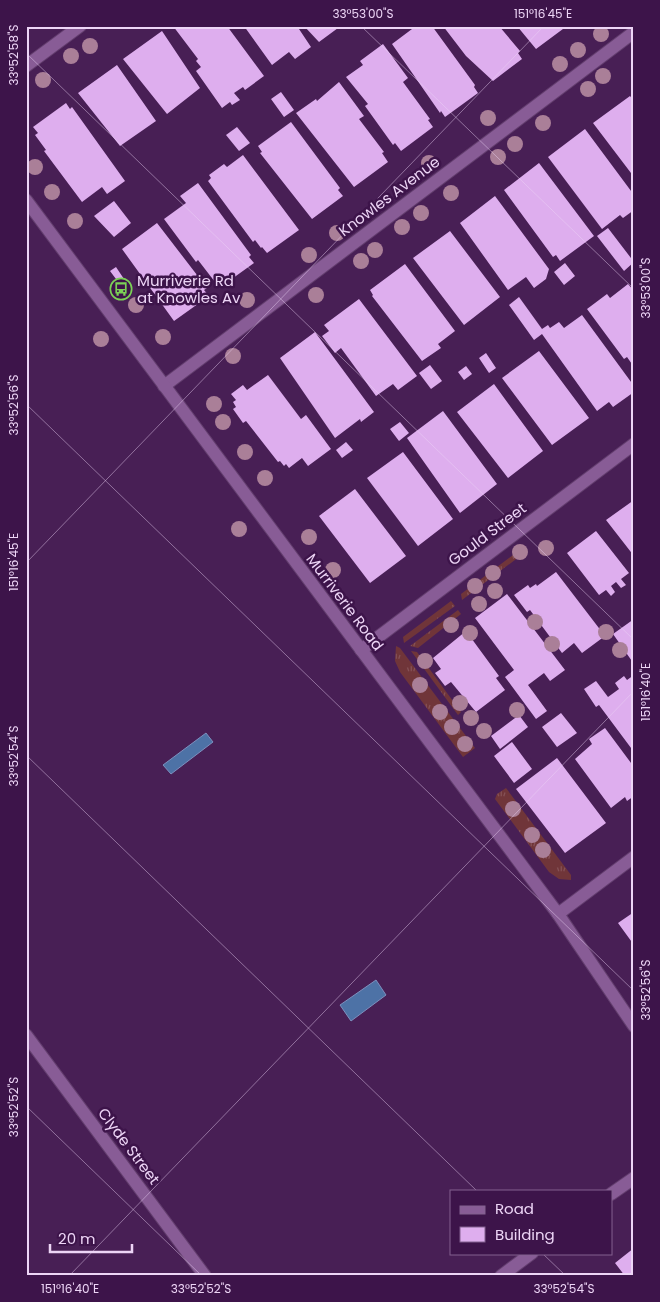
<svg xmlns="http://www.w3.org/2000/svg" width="660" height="1302" font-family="Poppins,sans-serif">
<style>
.grass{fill:url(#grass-tufts)}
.water{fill:#4d72a6;stroke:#7d90be}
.building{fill:#deaeee}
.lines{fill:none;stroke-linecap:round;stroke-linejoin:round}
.minor-casing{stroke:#633e6e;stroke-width:14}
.tertiary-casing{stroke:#633e6e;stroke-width:14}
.minor{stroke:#885c96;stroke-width:12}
.tertiary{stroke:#885c96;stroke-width:12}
.tree{fill:#aa7f98}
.ticks{fill:none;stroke:#edd5f6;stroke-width:1;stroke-opacity:0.45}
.labels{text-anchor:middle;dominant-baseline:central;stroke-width:5;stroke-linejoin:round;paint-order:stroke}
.street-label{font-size:15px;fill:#edd5f6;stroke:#3d144a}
.poi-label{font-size:15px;fill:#edd5f6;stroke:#3d144a;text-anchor:start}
.neatline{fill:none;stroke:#edd5f6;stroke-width:2}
.ticks-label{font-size:12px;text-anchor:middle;fill:#edd5f6}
</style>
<defs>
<pattern id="grass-tufts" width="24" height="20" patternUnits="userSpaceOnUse" patternTransform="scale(1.25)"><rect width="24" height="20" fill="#703539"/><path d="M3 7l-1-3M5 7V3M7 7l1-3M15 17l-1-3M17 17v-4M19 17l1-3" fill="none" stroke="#855156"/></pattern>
</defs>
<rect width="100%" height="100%" fill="#481f55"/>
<!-- grass -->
<path class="grass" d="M521 549 524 553 462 600 461 594Z
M451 601 455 606 404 643 403 637Z
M458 610 461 614 418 648 410 646Z
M396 646 400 648 475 748 463 757 400 672 395 661Z
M411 651 417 652 461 712 458 715Z
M506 788 571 875V880L559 879 549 872 495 799 497 794Z"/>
<!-- water -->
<path class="water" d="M206 733 213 742 171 774 163 765Z
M376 980 386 995 351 1021 340 1005Z"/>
<!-- building -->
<path class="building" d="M173 26H227L264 76 245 90 243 87 234 93 240 100 232 105 230 102 222 108 196 71 201 67 196 61 198 59Z
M244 26H297L311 47 295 59 289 52 272 65Z
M304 26H336L338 28 319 42Z
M416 26H432L475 85 474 87 478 93 445 117 441 111 440 113 392 44Z
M443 26H499L520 51 518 53 522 59 493 81 466 56Z
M517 26H567L536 49Z
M162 31 200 88 167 114 123 59Z
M383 44 408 78 403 82 430 119 428 120 433 127 401 151 395 143 393 145 365 106 368 104 346 77 363 65 360 61Z
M117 65 156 121 120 146 78 93Z
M339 82 364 116 359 119 384 152 382 153 388 162 354 187 296 113 316 99 317 101Z
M281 92 294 110 284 117 271 99Z
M630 96 634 101V177L593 123Z
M66 103 70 109 72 107 125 181 107 194 102 187 82 202 44 151 46 150 35 135 38 133 33 127Z
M291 122 340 188 338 190 343 196 312 219 260 153 262 152 258 146Z
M237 127 250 143 239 151 226 135Z
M585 129 634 195V210L623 218 620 215 602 229 548 157Z
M243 155 299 230 267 253 262 247 261 248 255 240 253 242 208 181 211 178 209 175 224 164 227 167Z
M539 163 594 236 560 261 556 255 553 257 504 190Z
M198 183 251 255 249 257 254 263 222 286 217 281 215 282 198 260 196 262 164 219 186 203 180 196Z
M495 196 549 269 546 279 534 288 526 277 508 290 460 223Z
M114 201 131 223 114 237 94 216Z
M157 223 207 288 204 290 209 296 174 321 122 249Z
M608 228 634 262 624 271 597 236Z
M450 231 500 297 464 325 413 258Z
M565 263 575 276 564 285 554 272Z
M405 264 455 331 438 344 441 348 422 361 372 296 373 295 370 290Z
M116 267 124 279 119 283 110 271Z
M628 284 634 291V367L627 357 624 359 587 309 607 294 610 298Z
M519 297 542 329 548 325 550 328 559 322 564 328 582 315 634 386V392L613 407 609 402 597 411 542 334 534 340 509 305Z
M359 299 417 376 398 390 393 384 376 396 341 348 335 353 322 336 329 331 324 325Z
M315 332 374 412 361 422 360 419 335 438 280 358Z
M539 351 589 418 552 445 502 378Z
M486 353 496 368 489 373 479 358Z
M430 365 442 381 431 389 419 373Z
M466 366 472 374 464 380 458 372Z
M268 375 301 419 306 415 331 449 308 466 302 458 289 468 286 464 284 466 280 461 278 462 246 421 243 423 233 409 236 407 233 402 236 400 231 394 243 385 247 390Z
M494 384 543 451 508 478 457 412Z
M443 411 497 484 460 513 407 438Z
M400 422 409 433 399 441 390 429Z
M346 442 353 450 342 458 336 450Z
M403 452 453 519 418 546 367 478Z
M355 489 406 556 370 583 319 516Z
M634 500V556L606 520Z
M596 531 629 573 621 579 626 585 621 588 616 582 611 586 615 592 611 596 606 590 599 595 567 553Z
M556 572 605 636 582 653 574 643 562 653 530 610 527 612 514 595 528 585 530 588 536 584 537 586Z
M507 594 565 670 550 681 544 673 528 685 547 711 536 719 505 677 514 670 475 618Z
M634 619V664L613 634Z
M466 631 499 676 496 678 505 690 476 712 451 682 445 686 435 673 441 669 433 658Z
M634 675V752L599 705 596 707 584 689 596 681 608 697 619 689 615 683 624 676 627 680Z
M561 713 577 733 557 747 542 727Z
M519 715 528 727 500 749 491 736Z
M605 728 634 767V796L627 801 625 797 611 808 575 759 592 744 589 739Z
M512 742 532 769 514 783 494 756Z
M557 758 606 823 565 853 516 789Z
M634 912V945L618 923Z
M634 1248V1276H625L615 1263Z"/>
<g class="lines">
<!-- minor casing -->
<g class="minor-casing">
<path id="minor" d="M26 66 80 26
M164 386 634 32
M361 650 634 444
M558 914 634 857
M26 1035 205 1276"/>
</g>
<!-- tertiary casing -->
<g class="tertiary-casing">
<path id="tertiary" d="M26 200 558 914 634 1026
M611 1194 634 1178
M501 1276 532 1253"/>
</g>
<!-- minor -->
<use href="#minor" class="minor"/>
<!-- tertiary -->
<use href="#tertiary" class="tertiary"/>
</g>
<!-- trees -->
<g class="tree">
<circle cx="601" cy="34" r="8"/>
<circle cx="90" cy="46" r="8"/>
<circle cx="578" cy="50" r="8"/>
<circle cx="71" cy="56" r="8"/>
<circle cx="560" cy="64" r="8"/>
<circle cx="603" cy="76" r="8"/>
<circle cx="43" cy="80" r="8"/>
<circle cx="588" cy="89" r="8"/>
<circle cx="488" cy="118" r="8"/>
<circle cx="543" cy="123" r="8"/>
<circle cx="515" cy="144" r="8"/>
<circle cx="498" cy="157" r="8"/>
<circle cx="429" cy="163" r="8"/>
<circle cx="35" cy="167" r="8"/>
<circle cx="52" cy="192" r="8"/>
<circle cx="451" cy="193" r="8"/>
<circle cx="421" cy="213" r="8"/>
<circle cx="75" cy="221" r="8"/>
<circle cx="402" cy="227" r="8"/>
<circle cx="337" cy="233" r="8"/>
<circle cx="375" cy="250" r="8"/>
<circle cx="309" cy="255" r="8"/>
<circle cx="361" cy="261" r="8"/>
<circle cx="316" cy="295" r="8"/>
<circle cx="247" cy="300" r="8"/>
<circle cx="136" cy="305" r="8"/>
<circle cx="163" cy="337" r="8"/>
<circle cx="101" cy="339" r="8"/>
<circle cx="233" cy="356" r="8"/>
<circle cx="214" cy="404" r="8"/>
<circle cx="223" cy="422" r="8"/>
<circle cx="245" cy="452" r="8"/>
<circle cx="265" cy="478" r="8"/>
<circle cx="239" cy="529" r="8"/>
<circle cx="309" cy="537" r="8"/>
<circle cx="546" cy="548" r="8"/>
<circle cx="520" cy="552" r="8"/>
<circle cx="333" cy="570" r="8"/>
<circle cx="493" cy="573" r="8"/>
<circle cx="475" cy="586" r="8"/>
<circle cx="495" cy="591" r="8"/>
<circle cx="479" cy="604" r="8"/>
<circle cx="535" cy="622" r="8"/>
<circle cx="451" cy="625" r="8"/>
<circle cx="606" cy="632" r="8"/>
<circle cx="470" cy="633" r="8"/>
<circle cx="552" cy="644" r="8"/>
<circle cx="620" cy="650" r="8"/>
<circle cx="425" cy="661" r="8"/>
<circle cx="420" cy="685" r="8"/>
<circle cx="460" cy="703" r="8"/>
<circle cx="517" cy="710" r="8"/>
<circle cx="440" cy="712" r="8"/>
<circle cx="471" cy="718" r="8"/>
<circle cx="452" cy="727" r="8"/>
<circle cx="484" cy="731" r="8"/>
<circle cx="465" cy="744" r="8"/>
<circle cx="513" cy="809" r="8"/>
<circle cx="532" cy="835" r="8"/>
<circle cx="543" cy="850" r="8"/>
</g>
<!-- ticks -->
<path class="ticks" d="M361 26 634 289M26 53 634 640M26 404 634 991M26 563 544 26M26 755 477 1191M26 1106 202 1276M542 1253 566 1276M69 1276 634 691"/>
<!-- icons -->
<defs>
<g id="bus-ring" transform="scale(1.125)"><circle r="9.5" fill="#3d144a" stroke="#7bd156" stroke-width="1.5"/><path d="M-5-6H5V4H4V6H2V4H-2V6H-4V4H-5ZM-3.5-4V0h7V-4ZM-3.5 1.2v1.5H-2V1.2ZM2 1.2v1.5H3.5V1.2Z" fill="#7bd156"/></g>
</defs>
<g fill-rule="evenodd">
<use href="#bus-ring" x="121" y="289"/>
</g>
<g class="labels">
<!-- street labels -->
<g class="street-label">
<text transform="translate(389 196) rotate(-37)">Knowles Avenue</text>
<text transform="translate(487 534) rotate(-37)">Gould Street</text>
<text transform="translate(345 602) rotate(53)">Murriverie Road</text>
<text transform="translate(129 1146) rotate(53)">Clyde Street</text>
</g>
<!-- poi labels -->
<g class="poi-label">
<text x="137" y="280">Murriverie Rd<tspan x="137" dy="17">at Knowles Av</tspan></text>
</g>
</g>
<!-- border -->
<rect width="660" height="1302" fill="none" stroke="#3d144a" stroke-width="55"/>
<!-- legend -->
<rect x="450" y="1190" width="162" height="65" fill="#3d144a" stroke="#83618f"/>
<rect x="460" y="1206" width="25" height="8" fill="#885c96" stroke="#83618f"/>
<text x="495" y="1214" font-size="15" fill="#edd5f6">Road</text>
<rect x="460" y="1227" width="25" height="15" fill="#deaeee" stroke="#83618f"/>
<text x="495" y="1240" font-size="15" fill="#edd5f6">Building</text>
<!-- scale -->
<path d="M50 1244v8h82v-8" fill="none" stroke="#edd5f6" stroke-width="2.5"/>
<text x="58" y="1244" font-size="15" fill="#edd5f6" stroke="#3d144a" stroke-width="4" paint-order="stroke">20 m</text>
<rect x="28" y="28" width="604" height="1246" class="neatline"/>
<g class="ticks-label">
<text x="363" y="18">33°53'00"S</text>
<text x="543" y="18">151°16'45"E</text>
<text transform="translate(14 55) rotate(-90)" y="4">33°52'58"S</text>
<text transform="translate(646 288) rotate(-90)" y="4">33°53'00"S</text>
<text transform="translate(14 405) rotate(-90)" y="4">33°52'56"S</text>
<text transform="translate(14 562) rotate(-90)" y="4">151°16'45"E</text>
<text transform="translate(646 692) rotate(-90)" y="4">151°16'40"E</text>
<text transform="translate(14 756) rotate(-90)" y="4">33°52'54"S</text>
<text transform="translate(646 990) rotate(-90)" y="4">33°52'56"S</text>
<text transform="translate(14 1107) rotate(-90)" y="4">33°52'52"S</text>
<text x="70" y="1293">151°16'40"E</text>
<text x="201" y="1293">33°52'52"S</text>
<text x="564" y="1293">33°52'54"S</text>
</g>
</svg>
